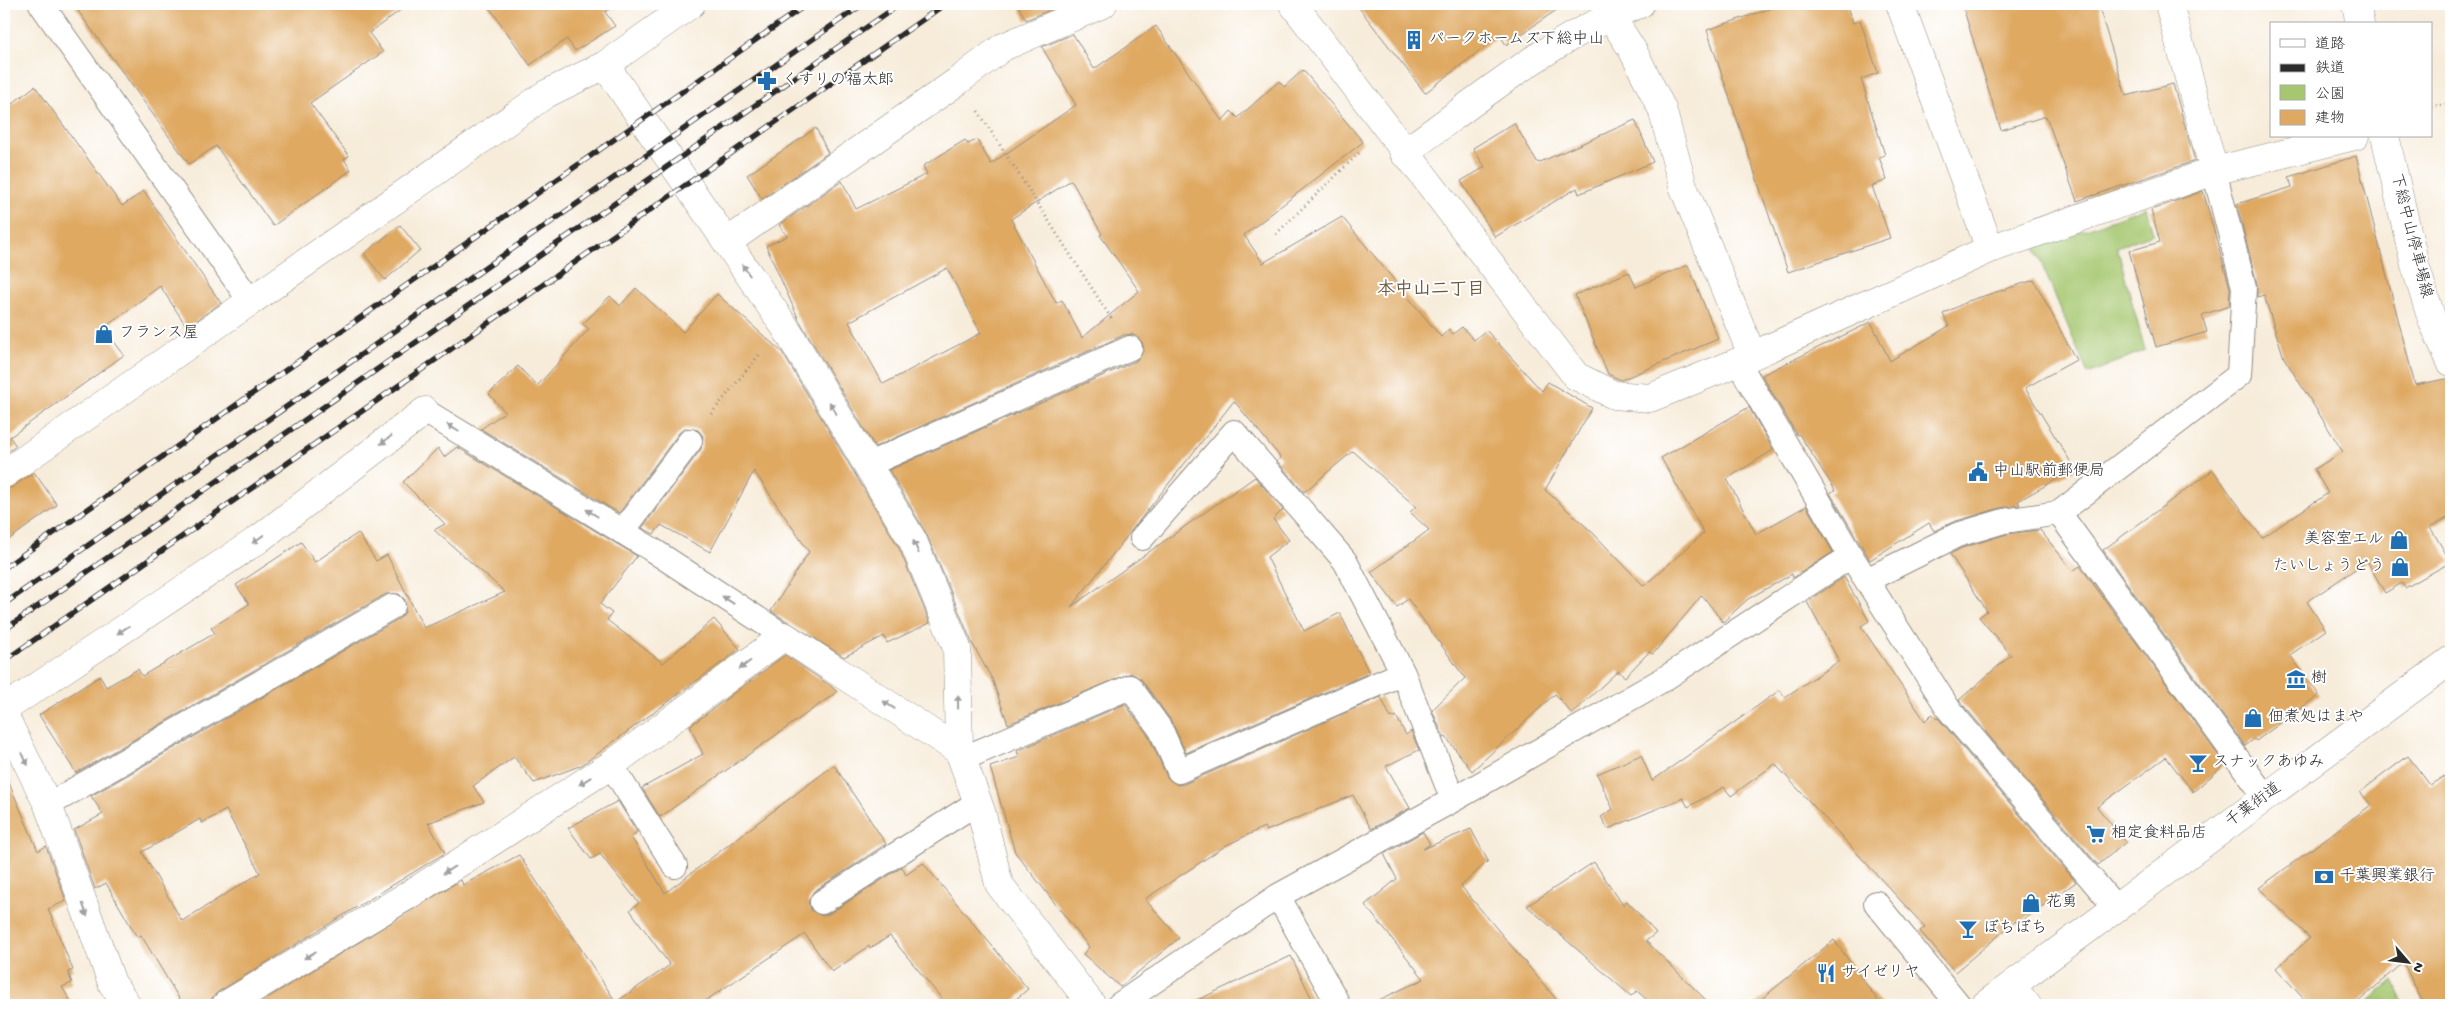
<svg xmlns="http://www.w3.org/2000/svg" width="2455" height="1009" font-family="'Gochi Hand','Klee One',sans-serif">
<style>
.green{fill:#a6c76f;stroke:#68794d}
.building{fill:#dfa962;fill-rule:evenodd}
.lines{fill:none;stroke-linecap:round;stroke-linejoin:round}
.lane-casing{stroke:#918c82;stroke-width:26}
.street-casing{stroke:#918c82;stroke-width:29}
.secondary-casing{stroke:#918c82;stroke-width:29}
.highway-casing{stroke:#918c82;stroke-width:29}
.path{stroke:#918c82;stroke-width:3;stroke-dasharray:1 4;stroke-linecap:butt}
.lane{stroke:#fff;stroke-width:24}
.street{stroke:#fff;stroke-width:28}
.secondary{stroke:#fff;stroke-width:28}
.highway{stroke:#fff;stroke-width:28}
.rail-casing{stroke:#2b2b2b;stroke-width:5.5}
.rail{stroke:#fff;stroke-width:4;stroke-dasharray:11;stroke-linecap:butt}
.oneway{fill:#a0a0a0}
.labels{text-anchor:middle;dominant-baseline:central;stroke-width:4;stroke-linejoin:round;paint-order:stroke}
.poi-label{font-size:16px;fill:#2b2b2b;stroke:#fff;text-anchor:start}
.street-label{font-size:16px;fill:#2b2b2b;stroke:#fff}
.neighbourhood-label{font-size:18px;font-weight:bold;fill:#6a573e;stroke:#fff}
</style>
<rect width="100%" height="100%" fill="#fff"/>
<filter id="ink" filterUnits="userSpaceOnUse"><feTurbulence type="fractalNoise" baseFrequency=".02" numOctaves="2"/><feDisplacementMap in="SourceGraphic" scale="10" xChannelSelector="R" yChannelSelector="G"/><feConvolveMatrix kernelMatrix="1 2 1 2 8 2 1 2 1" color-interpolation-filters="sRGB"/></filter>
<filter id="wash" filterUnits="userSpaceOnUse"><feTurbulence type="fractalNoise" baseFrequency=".0096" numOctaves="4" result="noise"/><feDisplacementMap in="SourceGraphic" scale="20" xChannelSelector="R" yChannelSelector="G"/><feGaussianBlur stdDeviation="1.12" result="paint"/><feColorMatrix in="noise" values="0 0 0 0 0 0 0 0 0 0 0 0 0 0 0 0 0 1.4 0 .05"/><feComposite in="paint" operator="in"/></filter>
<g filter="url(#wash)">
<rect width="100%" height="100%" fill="#f7ecda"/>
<!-- green -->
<path class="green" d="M2146 207 2153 234 2117 247 2145 350 2088 374 2035 248Z
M2393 980 2405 1005H2363Z"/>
<g id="blocks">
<!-- building -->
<path class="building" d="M73 4H409L369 33 383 52 310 103 349 156 344 159 351 170 273 226 216 146 189 164Z
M487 4H617L605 12 615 26 575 51 567 39 530 65Z
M1017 4H1055L1057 7 1026 20Z
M1356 4H1565L1506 45 1500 35 1425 93Z
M1784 4H1846L1853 23 1860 20 1878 73 1861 79 1885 155 1879 157 1887 180 1872 186 1890 238 1788 272 1707 30Z
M1962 4H2098L2126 96 2173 84 2195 161 2077 201 2046 116 2001 130Z
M1156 26 1222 121 1231 111 1238 118 1279 81 1284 87 1303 70 1363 142 1244 235 1263 263 1342 217 1441 337 1449 329 1453 334 1462 327 1474 340 1486 330 1542 391 1548 382 1592 408 1545 490 1592 532 1644 586 1704 533 1661 458 1749 407 1773 450 1727 479 1756 534 1806 506 1833 552 1793 578 1792 574 1748 599 1723 622 1702 595 1653 654 1649 652 1625 677 1618 671 1572 714 1555 694 1472 771 1446 737 1444 738 1432 710 1465 678 1408 599 1397 607 1371 572 1429 530 1410 512 1416 507 1353 451 1304 492 1277 461 1281 458 1234 401 1071 607 1255 477 1283 510 1273 519 1289 540 1267 557 1304 631 1340 613 1369 673 1186 753 1172 722 1141 679 1131 673 1008 724 992 679 972 643 927 535 889 470 1136 361 1144 350 1142 342 1132 334 1124 335 875 447 799 320 766 246 787 236 779 225 842 181 856 209 927 174 923 166 965 140 968 144 977 140 991 164 1076 105 1042 47 1073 34 1094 69ZM1071 180 1102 234 1100 235 1139 291 1082 338 1062 300 1056 303 1011 219ZM947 268 981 333 883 384 849 322Z
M35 86 122 206 144 191 221 303 187 327 160 286 104 328 124 355 10 437 16 446 4 455V110Z
M1635 120 1653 162 1579 194 1577 188 1495 237 1461 181 1485 167 1473 148 1514 123 1538 163Z
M816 128 828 153 762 199 747 175Z
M2356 156 2415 385 2451 378V516L2430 527 2451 562 2405 588 2402 583 2385 593 2367 561 2307 602 2326 630 2290 655 2319 695 2256 741 2254 739 2245 746 2103 550 2213 470 2262 538 2328 493 2314 469 2343 452 2284 358 2264 295 2257 297V284L2237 204 2292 187 2289 177Z
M2203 191 2230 288 2229 306 2202 315 2207 332 2156 347 2129 251 2160 242 2151 210Z
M400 225 420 250 385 280 364 254Z
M1688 265 1718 339 1621 380 1608 374 1575 295 1629 272 1636 287Z
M2034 280 2076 360 2025 388 2075 469 2018 501 2020 505 2000 508 1953 522 1934 531 1929 523 1870 560 1830 493 1835 490 1799 434 1797 435 1762 375 1871 322 1890 361 1949 326 1943 314 1968 301Z
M636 288 683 332 717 294 782 352 899 548 930 623 887 643 884 636 844 657 771 611 809 552 754 471 710 552 661 525 654 534 642 528 701 449 703 436 698 430 685 428 679 433 619 513 481 429 505 412 489 394 518 366 537 386 589 329 583 324 610 296 620 306Z
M457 447 637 556 600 604 612 613 607 620 663 663 714 619 740 649 582 765 534 783 514 757 473 786 484 802 428 823 445 853 218 992 212 998 210 1005H183L141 935 137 937 106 883 95 889 74 830 103 814 91 796 400 618 405 612V600L399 594H386L76 773 39 715 100 676 106 687 138 669 142 676 215 633 211 628 249 604 236 585 301 542 315 562 358 533 376 561 387 555 424 628 505 592 434 530 445 524 403 482 438 448 444 457ZM226 810 260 873 182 921 142 852 200 819 202 823Z
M34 472 57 505 4 543V489L13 487Z
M2040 530 2073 571 2080 566 2225 764 2193 792 2166 757 2097 807 2126 842 2098 865 1959 700 2011 655 1979 617 1987 611 1950 554 1962 548 2007 534Z
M1844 577 1869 621 1861 626 1925 721 1932 714 1937 719 1938 718 2076 882 2018 924 2016 921 1955 972 1920 931 1925 927 1775 764 1731 796 1724 787 1688 807 1683 798 1608 829 1601 817 1613 809 1597 774 1641 755 1652 781 1780 690 1785 697 1839 661 1807 602Z
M785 655 831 686 837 692 660 817 642 788 703 754 690 726Z
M1381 697 1391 718 1396 716 1406 735 1411 731 1419 750 1386 766 1410 808 1371 829 1353 795 1266 831 1264 827 1225 846 1145 899 1179 938 1120 987 1083 954 1089 947 1015 852 990 767 1019 757 1017 751 1125 704 1149 737 1167 777 1177 785 1184 784Z
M2408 756 2430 785 2451 772V1005H2424L2403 962 2355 1005H2309L2276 968 2310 938 2259 888 2371 805 2360 792Z
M834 765 886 844 814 891 808 902 811 910 822 916 829 914 902 867 906 875 923 863 1028 989 1009 1005H947L890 936 870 948 869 946 832 972 805 934 699 1005H256L461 880 463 885 519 855 616 1002 670 965 630 910 639 903 600 854 591 859 568 828 618 801 637 832 631 837 665 893Z
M4 771 38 851 46 846 66 901 48 909 73 970 68 972 72 983 62 987 73 1005H4Z
M1471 829 1488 861 1461 886 1561 1005H1368L1424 979 1365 905 1397 879 1384 854 1423 832 1430 844 1423 849Z
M1594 862 1623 905 1627 901 1656 933 1646 941 1711 1005H1653L1637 991 1631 996 1527 906Z
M1834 940 1881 1005H1754Z
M1291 956 1315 1005H1187Z"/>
</g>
</g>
<g filter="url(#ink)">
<use href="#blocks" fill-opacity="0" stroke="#918c82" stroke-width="1"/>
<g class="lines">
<!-- lane casing -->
<g class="lane-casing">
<path id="lane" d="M41 4 251 302
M1738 362 1851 556 1950 711 2116 908
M425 411 651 549 784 636
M867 465 1130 348
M2059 513 2239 375 2244 287 2214 171
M622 532 690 441
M1142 538 1234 432 1345 561 1403 673
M1867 580 1957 535 2004 521 2059 513 2266 798
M962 759 1130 687 1161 730 1179 771 1403 673 1453 800
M611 765 675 866
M48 805 393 606
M1278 896 1337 1002
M822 902 978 802
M1876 903 1959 1005
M1119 1005 1278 896 1453 800 1664 679 1851 556"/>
</g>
<!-- street casing -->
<g class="street-casing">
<path id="street" d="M1293 4 1566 363 1576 376 1614 395 1650 398 1738 362 1990 249 2214 171 2355 136
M1900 4 1990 249
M2169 4 2214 171
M1610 15 1633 51 1662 109 1683 186 1752 355
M605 65 785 327 913 541 957 648 959 751 981 811 999 884 1092 1005
M1404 153C1479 99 1552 37 1640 4
M727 242 958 81 1003 47 1103 4
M4 474 546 94 605 65 691 4
M4 709 259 539 425 411
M4 715 48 805 112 983 127 1005
M2011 986 2027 1005
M226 1005 420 888 611 765 784 636 959 751"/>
</g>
<!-- secondary casing -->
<g class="secondary-casing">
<path id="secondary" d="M2356 4 2360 24
M2385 136 2415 265 2432 320 2451 362"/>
</g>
<!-- highway casing -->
<g class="highway-casing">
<path id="highway" d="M1985 1005 2451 660"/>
</g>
<!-- path -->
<path class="path" d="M2431 107 2451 103
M978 111 1111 318
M1276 234 1360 152
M711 414 759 355"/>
<!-- lane -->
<use href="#lane" class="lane"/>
<!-- street -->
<use href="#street" class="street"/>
<!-- secondary -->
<use href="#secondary" class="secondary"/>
<!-- highway -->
<use href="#highway" class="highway"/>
<!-- rail casing -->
<g class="rail-casing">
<path id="rail" d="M4 568 807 4
M4 604 863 4
M4 630 900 4
M4 661 945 4"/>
</g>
<!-- rail -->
<use href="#rail" class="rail"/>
</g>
<!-- one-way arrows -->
<defs><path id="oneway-solid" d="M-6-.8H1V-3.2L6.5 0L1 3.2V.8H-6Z" transform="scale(1.25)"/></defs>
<g class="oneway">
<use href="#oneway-solid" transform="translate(746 270) rotate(-124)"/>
<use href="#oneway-solid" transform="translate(833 408) rotate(-121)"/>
<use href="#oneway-solid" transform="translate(453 428) rotate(-148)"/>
<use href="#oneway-solid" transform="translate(386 440) rotate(143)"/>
<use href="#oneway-solid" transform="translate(592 513) rotate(-148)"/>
<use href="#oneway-solid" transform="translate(258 539) rotate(144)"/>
<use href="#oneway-solid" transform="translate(916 547) rotate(-113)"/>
<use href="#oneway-solid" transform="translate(728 600) rotate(-147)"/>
<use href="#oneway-solid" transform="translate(123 630) rotate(146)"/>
<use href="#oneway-solid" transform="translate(745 665) rotate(143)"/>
<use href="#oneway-solid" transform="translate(958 702) rotate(-91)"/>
<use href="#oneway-solid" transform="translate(889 705) rotate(-147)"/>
<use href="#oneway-solid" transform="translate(25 759) rotate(64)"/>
<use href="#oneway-solid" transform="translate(585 781) rotate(147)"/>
<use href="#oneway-solid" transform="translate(449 870) rotate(147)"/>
<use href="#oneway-solid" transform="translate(85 910) rotate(71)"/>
<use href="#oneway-solid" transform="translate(310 955) rotate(149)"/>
</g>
</g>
<!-- icons -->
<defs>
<g id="building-bare" transform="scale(1.5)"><path d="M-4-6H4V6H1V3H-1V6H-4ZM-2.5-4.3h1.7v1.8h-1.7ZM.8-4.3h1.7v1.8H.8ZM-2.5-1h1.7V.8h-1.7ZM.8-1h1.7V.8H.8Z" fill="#1f6fb2" stroke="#fff" stroke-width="2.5" paint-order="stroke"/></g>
<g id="pharmacy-bare" transform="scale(1.5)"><path d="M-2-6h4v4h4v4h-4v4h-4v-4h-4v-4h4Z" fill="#1f6fb2" stroke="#fff" stroke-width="2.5" paint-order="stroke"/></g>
<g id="shop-bare" transform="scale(1.5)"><path d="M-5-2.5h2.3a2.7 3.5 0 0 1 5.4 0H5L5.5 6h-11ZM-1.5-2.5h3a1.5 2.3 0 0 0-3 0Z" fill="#1f6fb2" stroke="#fff" stroke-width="2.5" paint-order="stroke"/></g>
<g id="civic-bare" transform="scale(1.5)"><path d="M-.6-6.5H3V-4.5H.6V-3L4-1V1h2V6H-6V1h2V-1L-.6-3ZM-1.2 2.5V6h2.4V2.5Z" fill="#1f6fb2" stroke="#fff" stroke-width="2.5" paint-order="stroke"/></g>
<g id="museum-bare" transform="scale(1.5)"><path d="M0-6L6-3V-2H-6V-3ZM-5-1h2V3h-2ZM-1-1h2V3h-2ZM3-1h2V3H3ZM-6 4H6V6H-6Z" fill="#1f6fb2" stroke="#fff" stroke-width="2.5" paint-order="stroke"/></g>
<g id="bar-bare" transform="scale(1.5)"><path d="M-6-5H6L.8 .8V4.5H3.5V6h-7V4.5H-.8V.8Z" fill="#1f6fb2" stroke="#fff" stroke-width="2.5" paint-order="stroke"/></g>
<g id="supermarket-bare" transform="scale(1.5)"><path d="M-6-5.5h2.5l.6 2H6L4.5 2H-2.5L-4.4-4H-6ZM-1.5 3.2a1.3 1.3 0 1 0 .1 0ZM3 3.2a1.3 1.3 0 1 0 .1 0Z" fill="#1f6fb2" stroke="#fff" stroke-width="2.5" paint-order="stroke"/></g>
<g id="bank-bare" transform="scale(1.5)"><path d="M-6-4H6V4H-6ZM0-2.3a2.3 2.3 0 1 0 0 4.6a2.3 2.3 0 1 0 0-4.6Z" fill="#1f6fb2" stroke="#fff" stroke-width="2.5" paint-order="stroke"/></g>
<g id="restaurant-bare" transform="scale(1.5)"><path d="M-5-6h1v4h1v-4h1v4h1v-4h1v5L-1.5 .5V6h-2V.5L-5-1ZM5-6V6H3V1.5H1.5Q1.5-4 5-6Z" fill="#1f6fb2" stroke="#fff" stroke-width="2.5" paint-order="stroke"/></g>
</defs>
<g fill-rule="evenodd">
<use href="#building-bare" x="1414" y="40"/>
<use href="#pharmacy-bare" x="767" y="81"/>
<use href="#shop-bare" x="104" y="334"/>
<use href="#civic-bare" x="1978" y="472"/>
<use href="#shop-bare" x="2399" y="540"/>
<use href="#shop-bare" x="2400" y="567"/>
<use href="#museum-bare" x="2296" y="679"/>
<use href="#shop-bare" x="2253" y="718"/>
<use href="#bar-bare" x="2198" y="763"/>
<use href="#supermarket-bare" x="2096" y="834"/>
<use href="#bank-bare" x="2324" y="877"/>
<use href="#shop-bare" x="2031" y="903"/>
<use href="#bar-bare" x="1968" y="929"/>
<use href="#restaurant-bare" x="1826" y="973"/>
</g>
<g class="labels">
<!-- poi labels -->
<g class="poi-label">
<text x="1429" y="40">パークホームズ下総中山</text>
<text x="782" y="81">くすりの福太郎</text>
<text x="119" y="334">フランス屋</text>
<text x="1993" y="472">中山駅前郵便局</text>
<text x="2384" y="540" text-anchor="end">美容室エル</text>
<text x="2385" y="567" text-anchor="end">たいしょうどう</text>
<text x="2311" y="679">樹</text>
<text x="2268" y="718">佃煮処はまや</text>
<text x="2213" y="763">スナックあゆみ</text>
<text x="2111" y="834">相定食料品店</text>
<text x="2339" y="877">千葉興業銀行</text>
<text x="2046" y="903">花勇</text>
<text x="1983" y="929">ぼちぼち</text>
<text x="1841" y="973">サイゼリヤ</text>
</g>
<!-- street labels -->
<g class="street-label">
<text transform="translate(2410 236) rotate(76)">下総中山停車場線</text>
<text transform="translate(2254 806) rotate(-36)">千葉街道</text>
</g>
<!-- neighbourhood labels -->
<g class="neighbourhood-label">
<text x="1431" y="290">本中山二丁目</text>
</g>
</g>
<!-- margin -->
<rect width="2455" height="1009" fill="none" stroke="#fff" stroke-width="20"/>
<!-- legend -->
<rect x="2270" y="22" width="162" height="115" fill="#ffffff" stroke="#aaaaaa"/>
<rect x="2280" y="39" width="25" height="8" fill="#ffffff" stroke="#aaaaaa"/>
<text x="2315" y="48" font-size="15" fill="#2b2b2b">道路</text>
<rect x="2280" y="64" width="25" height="8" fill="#2b2b2b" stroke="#aaaaaa"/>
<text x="2315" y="72" font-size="15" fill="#2b2b2b">鉄道</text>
<rect x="2280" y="85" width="25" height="15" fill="#a6c76f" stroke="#aaaaaa"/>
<text x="2315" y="98" font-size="15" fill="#2b2b2b">公園</text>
<rect x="2280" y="110" width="25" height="15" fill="#dfa962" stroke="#aaaaaa"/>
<text x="2315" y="122" font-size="15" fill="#2b2b2b">建物</text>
<!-- north arrow -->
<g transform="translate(2408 962) rotate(118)" stroke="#ffffff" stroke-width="4" paint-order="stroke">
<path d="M0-4L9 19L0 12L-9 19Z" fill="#2b2b2b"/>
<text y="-8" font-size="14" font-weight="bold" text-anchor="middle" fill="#2b2b2b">N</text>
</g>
</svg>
